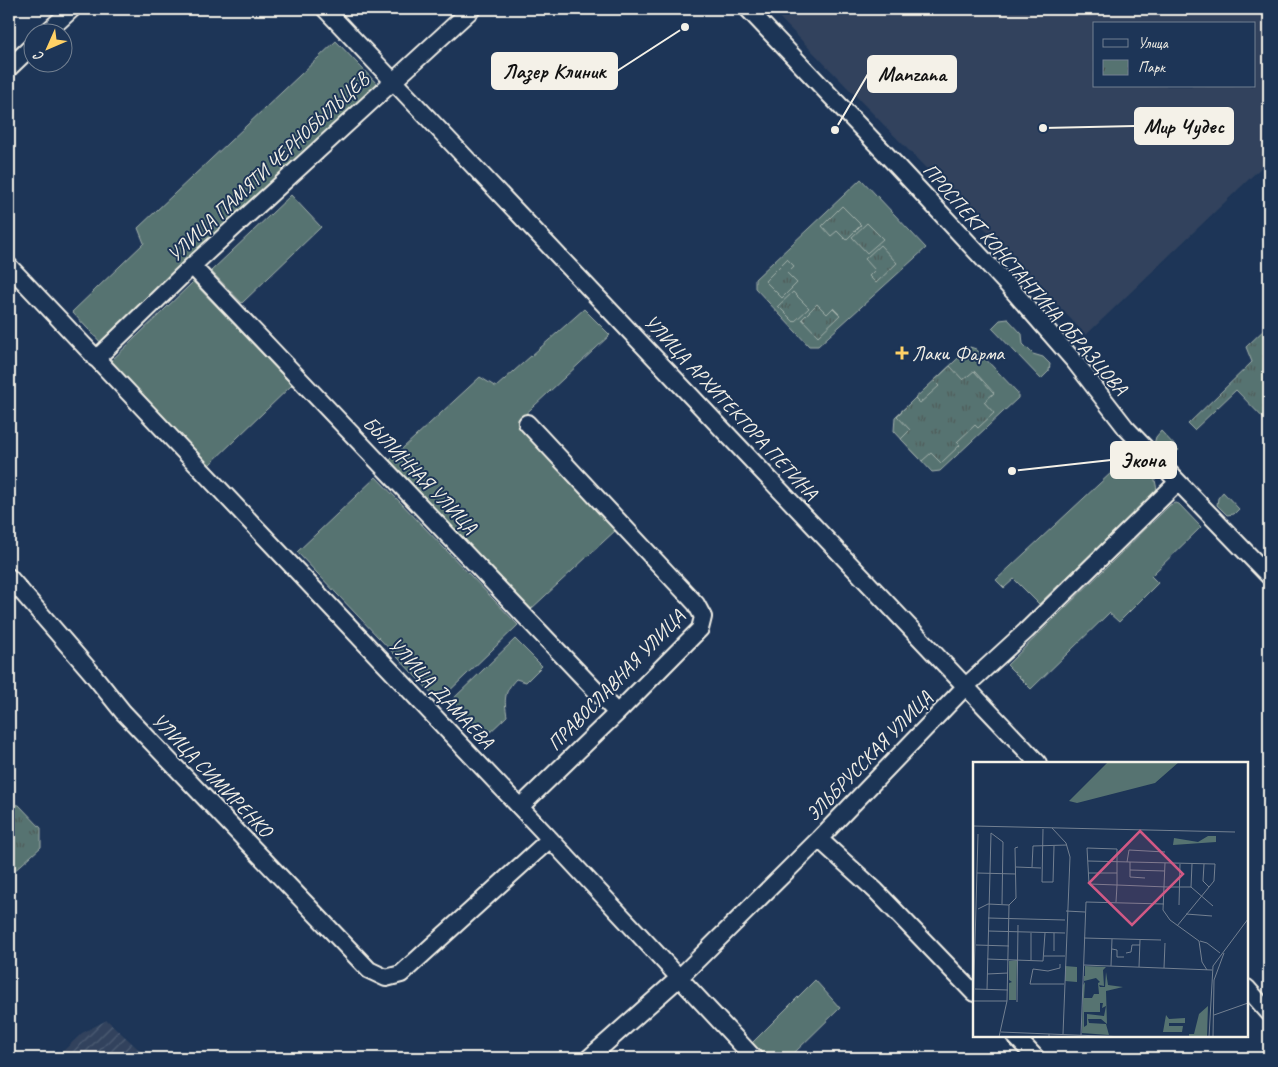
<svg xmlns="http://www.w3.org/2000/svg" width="1278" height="1067" font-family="Caveat,sans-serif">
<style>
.built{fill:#31425d;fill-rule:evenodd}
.industrial{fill:url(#industrial-furrows)}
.green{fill:#567371;stroke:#a5b2ac}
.park{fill:url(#park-tufts);stroke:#a5b2ac}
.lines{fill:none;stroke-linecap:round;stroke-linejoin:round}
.street-casing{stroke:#f4f1e8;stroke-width:20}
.street{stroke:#1d3557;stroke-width:16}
.poi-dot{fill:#ffd166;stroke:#1d3557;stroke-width:2}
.labels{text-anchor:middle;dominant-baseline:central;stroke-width:4;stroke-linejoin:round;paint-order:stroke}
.street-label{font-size:20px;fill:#f4f1e8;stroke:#1d3557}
.poi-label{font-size:20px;fill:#f4f1e8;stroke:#1d3557;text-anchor:start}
.inset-road{fill:none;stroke:#738091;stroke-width:1}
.view{fill:#d15985;fill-opacity:0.15;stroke:#d15985;stroke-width:2.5}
.inset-edge{fill:none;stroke:#f4f1e8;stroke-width:2.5}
.leader{fill:none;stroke:#f4f1e8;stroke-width:2}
.callout-dot{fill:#f4f1e8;stroke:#1d3557;stroke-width:2}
.callout{fill:#f4f1e8;stroke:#f4f1e8;stroke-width:2}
.callout-label{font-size:21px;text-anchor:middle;font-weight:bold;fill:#111}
</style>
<defs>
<pattern id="industrial-furrows" width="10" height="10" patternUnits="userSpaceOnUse" patternTransform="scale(1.25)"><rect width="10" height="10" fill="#31425d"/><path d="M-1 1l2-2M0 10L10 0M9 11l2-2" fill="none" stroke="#4f5e74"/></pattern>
<pattern id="park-tufts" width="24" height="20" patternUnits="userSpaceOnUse" patternTransform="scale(1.25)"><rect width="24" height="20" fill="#567371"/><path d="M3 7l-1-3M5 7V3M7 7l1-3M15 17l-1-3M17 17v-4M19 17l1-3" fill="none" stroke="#4f5b59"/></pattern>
</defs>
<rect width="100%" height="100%" fill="#1d3557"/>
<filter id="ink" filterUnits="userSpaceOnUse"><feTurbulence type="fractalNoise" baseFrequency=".02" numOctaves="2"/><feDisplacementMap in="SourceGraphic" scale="10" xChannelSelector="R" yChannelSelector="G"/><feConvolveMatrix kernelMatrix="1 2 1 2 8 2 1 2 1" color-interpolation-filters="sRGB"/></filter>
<g filter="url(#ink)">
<!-- built -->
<path class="built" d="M771 9H1263L1269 15V160L1086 335 993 237ZM1094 24H1254V86H1094Z"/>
<!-- industrial -->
<path class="industrial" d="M107 1020 148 1058H56L82 1033Z"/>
<!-- green -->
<path class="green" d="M336 41 380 87 105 347 72 312 144 243 138 228Z
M861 179 926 248 818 346H809L755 288V279Z
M291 195 321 227 242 303 211 271Z
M193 282 292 385 208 466 109 363Z
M584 309 610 335 518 421 617 529 530 610 390 460 480 377 496 387Z
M1008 319 1022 334 1023 344 1033 354 1043 357 1050 364 1049 371 1041 379 992 328 1000 320Z
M970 347 976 349 1018 393V398L940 471 932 472 894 431 895 417Z
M1161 431 1179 450 1167 456 1154 444 1156 437Z
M1132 457 1155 480 1157 490 1039 604 1014 579 1004 588 996 580 1127 458Z
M376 477 518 625 439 701 297 552Z
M1223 492 1239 509 1234 514 1227 515 1217 505 1218 498Z
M1175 503 1179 504 1201 527 1151 576 1158 583 1119 622 1109 613 1031 689 1007 665 1170 505Z
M515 639 542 666 526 682 516 679C504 692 504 699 507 716L486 736 452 700Z
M815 980 840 1008 789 1058H767L752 1043Z"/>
<!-- park -->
<path class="park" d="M842 206 861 225 846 240 837 231 831 236 822 226Z
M867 223 883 239 867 253 852 237Z
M880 245 897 263 876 283 869 276 875 270 865 259Z
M787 259 794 266 787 273 797 283 782 298 765 281Z
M793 292 809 308 794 322 778 306Z
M817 304 827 314 833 308 840 315 818 336 802 319Z
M1269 325V424L1236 390 1194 430 1188 424 1252 362 1246 347Z
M950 366 963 380 974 371 994 393 984 402 994 413 978 428 975 425 957 442 960 445 941 463 931 453 922 461 901 439 910 430 897 416 915 398 920 403 939 386 934 381Z
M9 804 19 805 41 828V847L12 873 9 870Z"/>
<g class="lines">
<!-- street casing -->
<g class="street-casing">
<path id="street" d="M325 9 1038 763
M748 9 883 151 1014 292 1075 362 1126 428 1269 576
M47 32 72 9
M9 68 32 46
M9 266 550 839 754 1058
M192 266 617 713
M96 359 192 266 472 9
M9 577 91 672 123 712 369 970 386 978 401 974 550 839
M520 807 617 713 700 629 703 617 696 604 527 423
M819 839 876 891 974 993
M1247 988 1269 1013
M1015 1036 1036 1058
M589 1058 679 978 819 839 966 686 1026 631 1178 482"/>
</g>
<!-- street -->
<use href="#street" class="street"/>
</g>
</g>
<!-- markers -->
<path class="poi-dot" d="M899.5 345.5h5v5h5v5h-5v5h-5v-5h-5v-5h5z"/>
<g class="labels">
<!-- street labels -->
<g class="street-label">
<text transform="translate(268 167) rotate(-43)">УЛИЦА ПАМЯТИ ЧЕРНОБЫЛЬЦЕВ</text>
<text transform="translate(1025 279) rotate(49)">ПРОСПЕКТ КОНСТАНТИНА ОБРАЗЦОВА</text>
<text transform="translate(731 407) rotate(47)">УЛИЦА АРХИТЕКТОРА ПЕТИНА</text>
<text transform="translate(420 475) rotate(46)">БЫЛИННАЯ УЛИЦА</text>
<text transform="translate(616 680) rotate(-46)">ПРАВОСЛАВНАЯ УЛИЦА</text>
<text transform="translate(441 693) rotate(47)">УЛИЦА ДАМАЕВА</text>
<text transform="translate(869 756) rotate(-46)">ЭЛЬБРУССКАЯ УЛИЦА</text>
<text transform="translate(212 775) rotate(46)">УЛИЦА СИМИРЕНКО</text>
</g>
<!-- poi labels -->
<g class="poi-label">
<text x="912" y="353">Лаки Фарма</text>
</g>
</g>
<!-- overview -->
<g transform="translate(973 762)">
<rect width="275" height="275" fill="#1d3557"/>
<path d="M135 0H206L182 21 104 41 96 39ZM235 74H243V80L200 83 201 76 225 80Z" fill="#567371"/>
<path d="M44 198 43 238H36V221L39 220 36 218V199ZM112 204 133 205 130 208 131 224 126 223 127 225H132L133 210 135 223 150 225 133 229 134 262 128 257H115L116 261 133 262 136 273 109 271 110 223 112 220 111 236H119L121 232H126L125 221 127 220 123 216 111 219V214H127H112ZM127 241H130L129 246 133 244 131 254 114 252V263L111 265V250H127ZM193 253 196 257 212 256V261H196V264H210L209 270H190Z" fill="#567371" fill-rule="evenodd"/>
<path d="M92 204 104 205V220L92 219ZM235 244 234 274 216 275V272H221L226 252Z" fill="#567371"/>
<path class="inset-road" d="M0 64 262 70M79 66 93 81 97 95 90 272M70 67 69 120H80L81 84M115 99 242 102 241 119 204 164M154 100 156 88 192 90M157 100V115L172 116M192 101 190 148 197 158 226 179 229 200 234 208M231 102 230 119 236 125M43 105 68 106M59 105 60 84 94 83M157 108 192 109M4 111 43 112M115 111H144M218 125 219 102M143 140 144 123V87L114 86 116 122 144 123 194 125H218L240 144M206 143 207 102M5 147 15 142 36 143M93 149 112 150M213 152 239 154M15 156 92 158M15 169 92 171M111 176 188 178M227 179 234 181 247 191M3 183 36 184M139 187 144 188V195H151M81 189V171M153 191 158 190 159 183H167M71 194H92M14 197 70 199 72 171M58 198V171M87 202V206L75 209 60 207 57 222H91M111 203 239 208M138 204 139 177M166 205 167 178M191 206 192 181M14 212 35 211M2 227 35 228M14 228 18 71 30 80 29 142M1 239H34M44 240 45 163M0 253 5 72M241 253 275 241M28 270 76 272M108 273 113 140 191 142M26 275 34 239 36 143 43 136 42 86 45 85M76 275V272L154 275M236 275 240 204 275 157M240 275 241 218 251 191"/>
<path class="view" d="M167 69 210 112 159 163 116 121Z"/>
<rect width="275" height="275" class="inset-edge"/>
</g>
<!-- callouts -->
<path class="leader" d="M685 27L617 71M835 130L868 74M1043 128L1135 126M1012 471L1111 460"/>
<g class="callout-dot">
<circle cx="685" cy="27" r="5"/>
<circle cx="835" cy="130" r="5"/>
<circle cx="1043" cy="128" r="5"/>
<circle cx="1012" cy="471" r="5"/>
</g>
<g class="callout">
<rect x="492" y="53" width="125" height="36" rx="5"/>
<rect x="868" y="56" width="88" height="36" rx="5"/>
<rect x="1135" y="108" width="98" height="36" rx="5"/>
<rect x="1111" y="442" width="65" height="36" rx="5"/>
</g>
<g class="callout-label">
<text x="554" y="78">Лазер Клиник</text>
<text x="912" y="81">Manzana</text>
<text x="1184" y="133">Мир Чудес</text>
<text x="1143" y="467">Экона</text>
</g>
<!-- margin -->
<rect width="1278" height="1067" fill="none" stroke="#1d3557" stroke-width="30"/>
<rect x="15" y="15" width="1248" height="1037" fill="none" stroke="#f4f1e8" stroke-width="2" filter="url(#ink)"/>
<!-- legend -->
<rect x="1093" y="22" width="162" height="65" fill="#1d3557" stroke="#738091"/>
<rect x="1103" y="39" width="25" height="8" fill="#1d3557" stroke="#738091"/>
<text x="1138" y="48" font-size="15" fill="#f4f1e8">Улица</text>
<rect x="1103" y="60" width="25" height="15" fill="url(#park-tufts)" stroke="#738091"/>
<text x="1138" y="72" font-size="15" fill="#f4f1e8">Парк</text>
<!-- north arrow -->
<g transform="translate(48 48) rotate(225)"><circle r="24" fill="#1d3557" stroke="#738091"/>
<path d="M0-4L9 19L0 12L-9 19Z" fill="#ffd166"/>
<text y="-8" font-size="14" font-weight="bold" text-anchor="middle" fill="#f4f1e8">С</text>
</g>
</svg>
